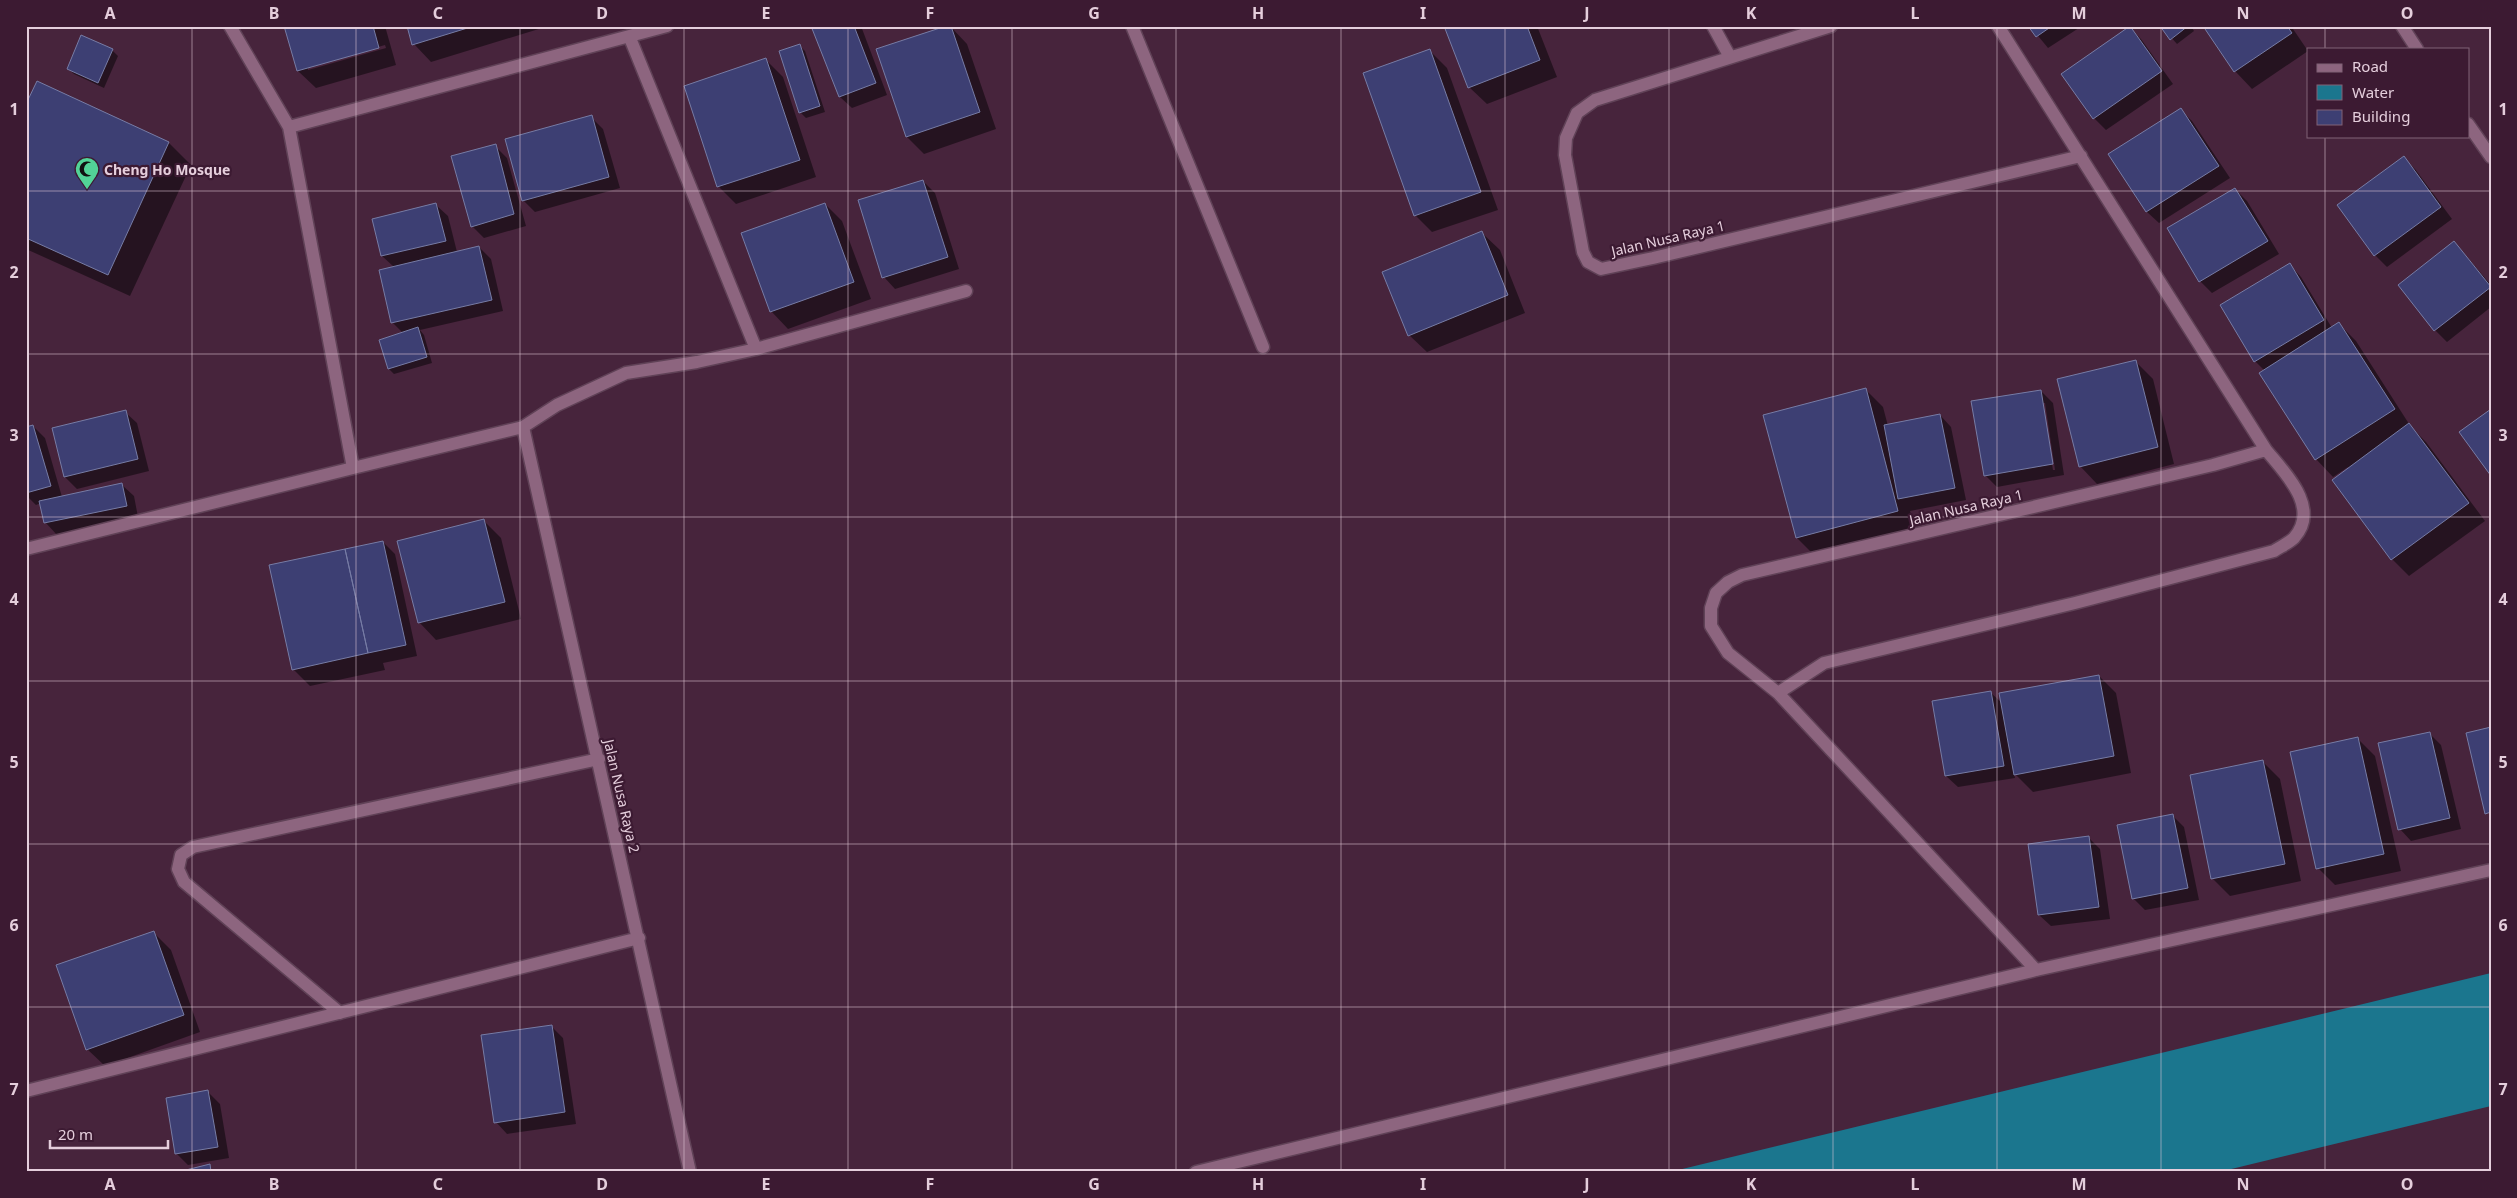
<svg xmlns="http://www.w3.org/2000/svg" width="2517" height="1198" font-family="'Noto Sans',sans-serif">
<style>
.water{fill:#1b768e}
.shadow{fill:#0007;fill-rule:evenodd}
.building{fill:#3d3f73;stroke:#777ca5}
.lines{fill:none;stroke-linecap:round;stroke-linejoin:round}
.minor-casing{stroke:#604257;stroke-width:15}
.minor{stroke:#8d657f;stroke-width:12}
.grid{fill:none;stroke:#e5cedc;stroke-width:1;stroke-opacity:0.55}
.labels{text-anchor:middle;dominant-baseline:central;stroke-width:4.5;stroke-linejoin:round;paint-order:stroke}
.poi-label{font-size:14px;font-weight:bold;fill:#e5cedc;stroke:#3c1a32;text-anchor:start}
.street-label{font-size:14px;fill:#e5cedc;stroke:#3c1a32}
.neatline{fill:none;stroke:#e5cedc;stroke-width:2}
.grid-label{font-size:16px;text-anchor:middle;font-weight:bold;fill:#e5cedc}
</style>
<rect width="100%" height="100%" fill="#47243c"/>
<!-- water -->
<path class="water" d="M2491 973V1106L2219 1172H1670Z"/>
<!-- shadow -->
<path class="shadow" d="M286 26H385L396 65 316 88 298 71ZM385 45 386 48 308 70V67Z
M408 26H542V28L431 62 414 44Z
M813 26H861L887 95 852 108 840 97Z
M950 26 967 44 996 129 924 154 907 137Z
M1446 26H1537L1557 77 1487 104 1469 87Z
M2030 26H2082L2048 48Z
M2161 26H2191L2194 31 2177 44Z
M2204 26H2291L2308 51 2252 89 2235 71Z
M2130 28 2141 39 2173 84 2106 130 2094 118Z
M800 46 805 51 825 112 806 118 800 112Z
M112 50 118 56 104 88 74 74 68 68Z
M1430 51 1447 68 1498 210 1432 232 1415 215Z
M766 60 783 77 816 177 736 204 718 186Z
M26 107 169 143 191 165 130 296 26 249Z
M2180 109 2192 121 2230 178 2159 223 2147 212 2110 155Z
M591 117 603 129 620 188 535 212 523 200Z
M495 146 507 158 526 226 484 238 472 226Z
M2403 158 2415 169 2452 219 2387 267 2375 255Z
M923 181 935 193 959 269 895 289 884 277Z
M2235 189 2247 201 2279 254 2212 293 2200 281Z
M825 204 842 221 871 299 788 329 771 311Z
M436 205 448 216 457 252 479 247 491 259 503 311 420 330 424 335 432 363 394 374 389 369 380 341 403 333 392 322 394 267 382 256Z
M1482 233 1500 250 1525 313 1427 352 1409 335Z
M2454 242 2491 285V307L2447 342 2435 330Z
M2290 265 2301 277 2332 328 2339 324 2356 341 2411 427 2426 442 2485 521 2409 576 2392 559 2348 467 2333 477 2316 459 2265 371 2255 361Z
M2135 361 2153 379 2174 464 2097 484 2080 466Z
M1866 390 1883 407 1888 426 1940 415 1951 427 1966 500 1910 511 1915 528 1814 555 1797 538Z
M2041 391 2053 403 2064 475 1997 487 1985 475ZM2042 403H2045L2055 470H2053Z
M125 412 137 423 149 471 77 489 65 477 53 429Z
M33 426 45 438 62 497 122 485 134 496 138 517 57 535 46 523 41 503 36 505 26 495V428Z
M484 521 501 538 521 619 436 640 419 622Z
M383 542 395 554 417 656 383 663 385 670 310 686 293 669Z
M2099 676 2116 693 2131 773 2033 792 2014 773 2015 778 1958 787 1946 776 1990 692 2003 704Z
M2429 733 2441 745 2461 829 2411 841 2400 829Z
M2358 739 2375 756 2401 871 2335 885 2318 868Z
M2262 761 2280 779 2301 881 2230 896 2212 878Z
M2172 815 2184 827 2199 900 2145 910 2133 898Z
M2089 838 2100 849 2110 919 2051 926 2039 915Z
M153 932 171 950 200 1032 105 1066 87 1049Z
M551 1026 563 1038 576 1124 507 1134 496 1122Z
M208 1092 220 1104 229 1158 188 1165 176 1153Z"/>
<!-- building -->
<path class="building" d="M284 26H373L379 48 297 71Z
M407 26H474L412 45Z
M811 26H854L876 83 839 97Z
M946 26H951L980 112 906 137 876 49Z
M1444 26H1527L1540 60 1468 88Z
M2028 26H2052L2036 37Z
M2130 26 2162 71 2093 119 2061 74Z
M2160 26H2188L2170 40Z
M2203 26H2287L2292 33 2234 72Z
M81 35 113 49 98 83 67 69Z
M800 44 820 106 799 113 779 51Z
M1430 49 1481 192 1414 216 1363 73Z
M766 58 800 160 717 187 684 86Z
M37 81 169 142 108 275 26 238V104Z
M2181 108 2219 166 2146 212 2108 154Z
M592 115 609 177 522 201 505 139Z
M496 144 514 214 471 227 451 156Z
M2404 156 2441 207 2374 256 2337 205Z
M923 180 948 257 882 278 858 200Z
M2235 188 2268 241 2199 282 2167 228Z
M436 203 446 241 381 256 372 219Z
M825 203 854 282 770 312 741 233Z
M1482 231 1508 295 1408 336 1382 272Z
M2454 241 2491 287 2434 331 2398 285Z
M479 246 492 300 391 323 379 270Z
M2290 263 2324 320 2254 362 2220 305Z
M2339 322 2395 409 2315 460 2259 373Z
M418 327 427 357 388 369 379 340Z
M2136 360 2158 447 2079 467 2057 379Z
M1866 388 1898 511 1796 538 1763 415Z
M2041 390 2053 464 1984 476 1971 401Z
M2491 409V476L2459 432Z
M126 410 138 459 64 477 52 428Z
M1940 414 1955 488 1898 499 1884 425Z
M2409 423 2469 503 2391 560 2332 480Z
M33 425 51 486 26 493V427Z
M122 483 127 506 44 523 39 501Z
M484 519 505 602 418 623 397 541Z
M383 541 406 645 368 653 345 549Z
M345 549 368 653 292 670 269 565Z
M2099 675 2114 756 2014 775 1999 693Z
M1991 691 2004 766 1945 776 1932 701Z
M2491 727V812L2485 814 2466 733Z
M2430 732 2450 818 2398 830 2378 743Z
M2358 737 2384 854 2316 869 2290 752Z
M2263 760 2285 864 2211 879 2190 775Z
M2173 814 2188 888 2132 899 2117 825Z
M2089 836 2099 907 2038 915 2028 844Z
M154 931 184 1015 86 1050 56 965Z
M552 1025 565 1112 494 1123 481 1035Z
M208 1090 218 1147 175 1154 166 1098Z
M210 1164 211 1172H182V1171Z"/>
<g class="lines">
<!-- minor casing -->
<g class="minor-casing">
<path id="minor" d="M230 26 289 127 667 26
M1132 26 1263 347
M1713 26 1730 57
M1831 26 1595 100 1577 113 1566 138 1565 155 1583 252 1588 262 1601 269 1653 258 2081 156
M1998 26 2266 450 2213 465 1742 575 1728 582 1716 593 1711 608V626L1728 653 1778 693 2036 970
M2402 26 2417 49
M2468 124 2491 157
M756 349 966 291
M523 427 690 1172
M353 468 523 427 557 405 626 373 697 362 756 349 630 38
M26 549 353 468 289 127
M1778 693 1824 663 2075 603 2274 551C2280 547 2289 543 2294 538 2321 508 2285 473 2266 450
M340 1013 184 882 178 869 181 855 193 847 599 759
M26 1091 639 938
M1196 1172 2036 970 2491 870"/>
</g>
<!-- minor -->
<use href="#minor" class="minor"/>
</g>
<!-- grid -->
<path class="grid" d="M192 26V1172M356 26V1172M520 26V1172M684 26V1172M848 26V1172M1012 26V1172M1176 26V1172M1341 26V1172M1505 26V1172M1669 26V1172M1833 26V1172M1997 26V1172M2161 26V1172M2325 26V49M2325 136V1172M26 191H2491M26 354H2491M26 517H2491M26 681H2491M26 844H2491M26 1007H2491"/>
<!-- icons -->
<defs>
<g id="mosque-pin" transform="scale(1.25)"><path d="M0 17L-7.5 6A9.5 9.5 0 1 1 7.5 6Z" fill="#52d397" stroke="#3c1a32"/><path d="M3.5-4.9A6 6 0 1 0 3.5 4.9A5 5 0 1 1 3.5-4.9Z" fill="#111"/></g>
</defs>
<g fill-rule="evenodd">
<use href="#mosque-pin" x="87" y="169"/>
</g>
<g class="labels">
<!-- poi labels -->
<g class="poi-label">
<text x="104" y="169">Cheng Ho Mosque</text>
</g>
<!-- street labels -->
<g class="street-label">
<text transform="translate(1668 238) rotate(-13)">Jalan Nusa Raya 1</text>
<text transform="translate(1966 507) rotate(-13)">Jalan Nusa Raya 1</text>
<text transform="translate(622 796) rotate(77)">Jalan Nusa Raya 2</text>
</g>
</g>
<!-- border -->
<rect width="2517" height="1198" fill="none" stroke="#3c1a32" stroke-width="55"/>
<!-- legend -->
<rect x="2307" y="48" width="162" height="90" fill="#3c1a32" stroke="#806276"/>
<rect x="2317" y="64" width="25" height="8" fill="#8d657f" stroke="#806276"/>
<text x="2352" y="72" font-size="15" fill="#e5cedc">Road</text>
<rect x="2317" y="85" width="25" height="15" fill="#1b768e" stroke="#806276"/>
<text x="2352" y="98" font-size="15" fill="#e5cedc">Water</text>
<rect x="2317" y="110" width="25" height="15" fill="#3d3f73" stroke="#806276"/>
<text x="2352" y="122" font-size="15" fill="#e5cedc">Building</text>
<!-- scale -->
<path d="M50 1140v8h118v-8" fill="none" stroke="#e5cedc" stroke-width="2.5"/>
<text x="58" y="1140" font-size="15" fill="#e5cedc" stroke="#3c1a32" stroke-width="4" paint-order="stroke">20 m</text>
<rect x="28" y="28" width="2462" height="1142" class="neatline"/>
<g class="grid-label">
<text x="110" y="19">A</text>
<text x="274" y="19">B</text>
<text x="438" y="19">C</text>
<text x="602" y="19">D</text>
<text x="766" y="19">E</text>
<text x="930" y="19">F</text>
<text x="1094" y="19">G</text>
<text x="1258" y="19">H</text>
<text x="1423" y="19">I</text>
<text x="1587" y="19">J</text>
<text x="1751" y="19">K</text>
<text x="1915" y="19">L</text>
<text x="2079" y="19">M</text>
<text x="2243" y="19">N</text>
<text x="2407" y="19">O</text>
<text x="14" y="115">1</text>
<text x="2503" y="115">1</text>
<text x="14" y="278">2</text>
<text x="2503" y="278">2</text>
<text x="14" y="441">3</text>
<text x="2503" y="441">3</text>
<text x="14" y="605">4</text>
<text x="2503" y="605">4</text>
<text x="14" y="768">5</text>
<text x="2503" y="768">5</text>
<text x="14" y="931">6</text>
<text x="2503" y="931">6</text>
<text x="14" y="1095">7</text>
<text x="2503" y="1095">7</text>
<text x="110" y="1190">A</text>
<text x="274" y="1190">B</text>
<text x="438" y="1190">C</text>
<text x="602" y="1190">D</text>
<text x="766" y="1190">E</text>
<text x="930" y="1190">F</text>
<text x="1094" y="1190">G</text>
<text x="1258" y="1190">H</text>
<text x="1423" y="1190">I</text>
<text x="1587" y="1190">J</text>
<text x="1751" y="1190">K</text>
<text x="1915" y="1190">L</text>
<text x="2079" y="1190">M</text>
<text x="2243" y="1190">N</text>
<text x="2407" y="1190">O</text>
</g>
</svg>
